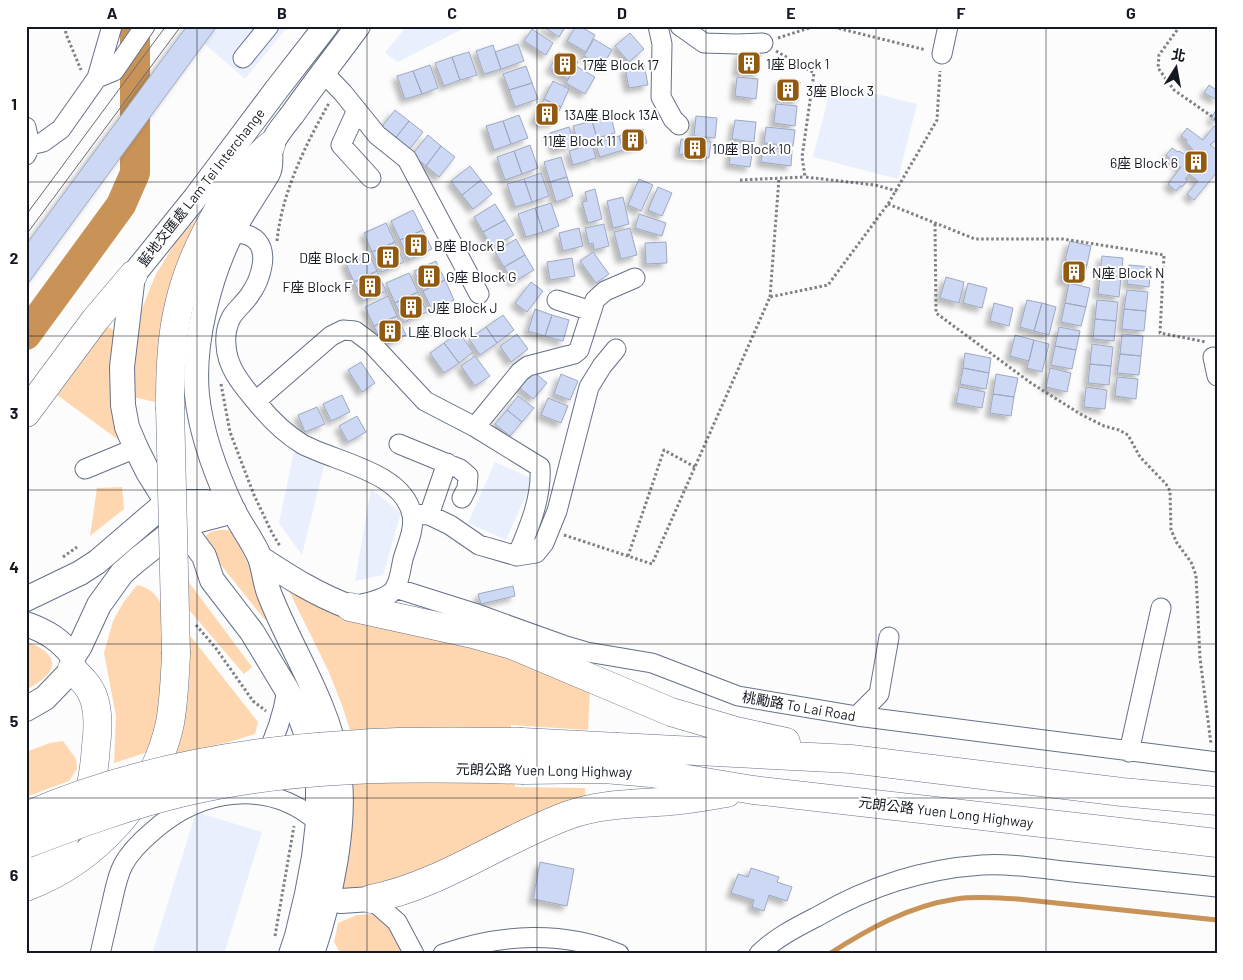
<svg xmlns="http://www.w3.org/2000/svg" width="1243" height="980" font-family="Barlow,'Noto Sans TC',sans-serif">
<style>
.built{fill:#e9effd}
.green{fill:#fed7b0}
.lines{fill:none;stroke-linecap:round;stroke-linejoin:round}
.stream{stroke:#c99358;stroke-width:5}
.river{stroke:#c99358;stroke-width:30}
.building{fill:#ccd8f4;stroke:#9ea9c1;filter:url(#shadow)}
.minor-casing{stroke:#667087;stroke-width:21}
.major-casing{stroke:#667087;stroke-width:26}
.highway-casing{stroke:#667087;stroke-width:29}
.path{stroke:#7e8085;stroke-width:3;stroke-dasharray:2.5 2.5;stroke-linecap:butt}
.minor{stroke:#fff;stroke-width:19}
.major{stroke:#fff;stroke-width:24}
.highway{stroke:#fff;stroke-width:28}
.tram{stroke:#696c71;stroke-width:1}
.highway-bridge-casing{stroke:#667087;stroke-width:29;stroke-linecap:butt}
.highway-bridge{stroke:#fff;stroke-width:28}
.grid{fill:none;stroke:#141821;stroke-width:1;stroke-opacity:0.55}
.labels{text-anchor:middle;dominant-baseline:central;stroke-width:4;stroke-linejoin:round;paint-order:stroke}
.poi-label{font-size:14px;fill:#141821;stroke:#fff;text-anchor:start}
.street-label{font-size:14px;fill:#141821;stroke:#fff}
.neatline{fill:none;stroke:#141821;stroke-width:2}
.grid-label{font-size:16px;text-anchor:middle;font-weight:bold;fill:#141821}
</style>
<defs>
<filter id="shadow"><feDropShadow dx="-4.5" dy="4.5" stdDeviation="2.5" flood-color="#0004"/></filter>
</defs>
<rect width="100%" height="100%" fill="#fbfcfb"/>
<!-- built -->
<path class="built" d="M208 26H288L245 79 198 38Z
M407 26H468L398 62 385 53Z
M832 83 917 104 898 179 813 157Z
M294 451 325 462 302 555 279 523Z
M495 462 533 479 506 540 468 523Z
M371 489 401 513 383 575 355 581Z
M196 812 262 832 224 954H152Z"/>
<!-- green -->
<path class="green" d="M210 204 162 333 155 402 129 396 139 316 156 274 177 240Z
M107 326 116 332 112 405 120 441 57 395Z
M122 487 124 509 90 536 97 488Z
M219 530H228L234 533 271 616 265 620 205 545V537L210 532Z
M166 573 188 581 252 667 244 674 159 575Z
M137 585C154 589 159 598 165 614L160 713 148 752 114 763 116 716 104 653 113 621 123 603Z
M287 587 479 645 590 690 588 730 511 725 515 787 585 788 586 801 427 868 366 888H343L352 818 354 773 352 737 342 705 328 670Z
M188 633 258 722 255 734 229 742 173 754 187 706 190 669Z
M26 641C63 656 59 672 26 690Z
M63 741 76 759 77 769 69 781 26 797V752L50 743Z
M372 914C390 923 400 931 402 953L341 954 334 942 338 923 357 915Z"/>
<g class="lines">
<!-- stream -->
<path class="stream" d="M829 954C868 929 909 906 956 899 976 896 997 898 1018 899L1217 920"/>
<!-- river -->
<path class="river" d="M26 335 121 205 135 173V26"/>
</g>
<!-- building -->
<path class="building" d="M187 26H217L26 286V245Z
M542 26H566L559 37Z
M576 26H580L595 35 586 52 567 41Z
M532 29 553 43 546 55 524 41Z
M630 33 644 49 629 62 615 46Z
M594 39 612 50 602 67 584 56Z
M518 44 524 61 501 69 495 52Z
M493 45 501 69 484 74 476 51Z
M469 52 477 75 460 80 452 57Z
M559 52 578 62 568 79 550 68Z
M740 52 761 55 758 74 737 72Z
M452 57 460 80 444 86 435 63Z
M644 64 648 85 629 88 625 68Z
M430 65 438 88 422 94 413 71Z
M526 66 532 83 509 90 503 74Z
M576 66 595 77 585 94 566 83Z
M413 71 422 94 405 99 397 76Z
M737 77 758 79 756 99 735 96Z
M779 79 800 82 798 101 777 99Z
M553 81 569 89 561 107 544 99Z
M532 83 538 99 515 107 509 90Z
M1209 85 1215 89 1217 87V100L1204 93Z
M544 99 561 107 552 124 546 121 545 125 534 120Z
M776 104 797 106 795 126 774 123Z
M1217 108V123L1211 119Z
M395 110 409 121 394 140 380 129Z
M519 115 528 138 511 144 503 121Z
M611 116 615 133 597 138 592 121Z
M696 116 717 118 715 138 694 136Z
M735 120 756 122 754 142 732 139Z
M409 121 423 132 408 151 394 140Z
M503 121 511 144 494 150 486 126Z
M592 121 597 138 578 143 573 126Z
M1214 126 1217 128V141L1216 142 1214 141 1210 145 1217 150V172L1194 200 1187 194 1198 181 1189 174 1185 179 1188 180 1182 187 1180 186 1176 191 1168 184 1181 167 1166 155 1172 148 1178 152 1179 151 1190 157 1194 151 1186 142 1187 140 1181 136 1187 128 1203 140Z
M569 127 574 144 555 150 550 133Z
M766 127 795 130 793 146 764 143Z
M643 129 647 143 623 150 619 136Z
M428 135 441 146 426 166 412 155Z
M619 136 623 150 600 157 595 143Z
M681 139 711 142 709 158 679 154Z
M592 144 596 158 573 165 569 151Z
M530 145 538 168 522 174 514 151Z
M732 145 753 147 750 167 729 164Z
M441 146 455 157 439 177 426 166Z
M763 147 792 150 791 166 761 162Z
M514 151 522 174 505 180 497 157Z
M561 157 567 177 550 182 544 162Z
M470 166 481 180 462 195 451 181Z
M541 173 549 196 532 202 524 179Z
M567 177 573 196 556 202 550 182Z
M524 179 532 202 515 207 507 184Z
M639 179 653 185 641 211 628 205Z
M481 180 492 194 473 209 462 195Z
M658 187 672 193 662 216 648 210Z
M595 189 602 219 588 223 582 202 587 201 585 192Z
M623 197 629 224 613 228 607 201Z
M551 203 559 226 543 232 535 208Z
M495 204 505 220 483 232 474 217Z
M535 208 543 232 526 237 518 214Z
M413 210 423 230 400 240 391 221Z
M639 214 666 223 662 236 635 228Z
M505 220 514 235 492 247 483 232Z
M386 223 395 242 372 252 364 233Z
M604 224 609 246 594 250 593 243 589 244 585 228Z
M579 228 583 246 563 251 559 233Z
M630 228 637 255 621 259 614 232Z
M423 230 432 249 409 260 400 240Z
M516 239 525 255 504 267 495 252Z
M1070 241 1091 246 1087 265 1065 260Z
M395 242 404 262 382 272 372 252Z
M666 242 667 263 646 264 645 243Z
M368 252 377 271 354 282 345 262Z
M593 252 609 274 596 283 580 261Z
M525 255 534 270 513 282 504 267Z
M1102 256 1123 258 1121 277 1100 275Z
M572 258 575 276 550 280 547 262Z
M1065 260 1087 265 1082 284 1061 280Z
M436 261 445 280 423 291 414 271Z
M1129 265 1151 267 1149 287 1127 284Z
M377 271 386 291 363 301 354 282Z
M409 273 418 292 395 303 386 283Z
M1100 275 1121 277 1119 297 1098 294Z
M946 277 964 282 959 303 940 298Z
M445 280 454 300 432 310 423 291Z
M531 282 543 291 527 312 515 303Z
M968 283 987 288 982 308 963 303Z
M1069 283 1090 288 1086 307 1065 303Z
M1127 290 1148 292 1146 311 1124 309Z
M418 292 427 312 404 322 395 303Z
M388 296 397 316 374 326 365 307Z
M1027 300 1042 303 1034 331 1020 327Z
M1097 300 1118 302 1116 321 1095 319Z
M994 303 1013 308 1009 326 990 321Z
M1042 303 1056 307 1049 335 1034 331Z
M1065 303 1086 307 1081 326 1061 322Z
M535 309 552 315 545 336 528 331Z
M1124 309 1146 311 1144 331 1122 329Z
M503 315 514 330 497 343 486 327Z
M552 315 569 320 563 341 545 336Z
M397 316 406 335 383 346 374 326Z
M1095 319 1116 321 1114 341 1093 339Z
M486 327 497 343 480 355 469 339Z
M1059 327 1080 331 1076 350 1055 346Z
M459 332 473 352 459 363 444 343Z
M517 334 528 349 511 362 500 346Z
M1122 334 1143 336 1141 356 1120 354Z
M1015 335 1034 340 1029 361 1010 356Z
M1034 340 1049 344 1042 372 1027 368Z
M444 343 459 363 444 373 430 353Z
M1092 344 1113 347 1111 366 1090 364Z
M1055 346 1076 350 1072 369 1051 365Z
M965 353 991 358 989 373 963 368Z
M1120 354 1141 356 1139 375 1117 373Z
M475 356 490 376 475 386 461 366Z
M361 362 375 383 362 392 348 370Z
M1090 364 1111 366 1109 385 1088 383Z
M963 368 989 373 986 389 960 384Z
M1050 368 1071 373 1067 392 1046 387Z
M533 371 547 383 533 399 519 387Z
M561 374 578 381 570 400 554 394Z
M996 374 1018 378 1014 397 993 394Z
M1117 377 1138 379 1136 399 1115 396Z
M959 387 985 392 982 408 956 403Z
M1086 387 1107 390 1105 409 1084 407Z
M993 394 1014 397 1011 416 990 413Z
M342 395 350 412 331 421 323 404Z
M518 396 534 408 522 422 507 410Z
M548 398 568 406 561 423 541 415Z
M317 407 325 424 305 432 298 415Z
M507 410 522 422 510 436 495 424Z
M357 416 366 432 348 442 339 426Z
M513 586 515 596 481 604 478 594Z
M540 862 574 869 567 906 533 899Z
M751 868 779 877 777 882 792 887 787 901 769 895 764 911 752 907 754 900 731 893 738 874 748 877Z"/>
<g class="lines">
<!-- minor casing -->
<g class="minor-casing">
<path id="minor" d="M658 26 662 44 661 97 673 119 679 125
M680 26 704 43 737 44 763 43
M942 54 948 26
M243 58 269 26
M323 72 343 93 377 135 407 159 479 294
M97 78 114 71 145 26
M357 110 341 145 371 178
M26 127 30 145 26 155
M30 145 43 142 61 129 97 78 112 26
M232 233C238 233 245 234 250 236 273 247 260 281 249 296 244 303 237 309 232 316 227 325 225 335 226 345 227 369 244 387 258 404 271 420 284 433 302 444 335 462 404 472 412 515 415 529 407 545 403 559 401 567 400 580 395 588 388 600 367 602 355 606
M557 300 591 311
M1213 357 1217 376
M256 401 331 336 343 330 355 331 371 343 425 401 475 427 540 467C542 498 529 528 517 556
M475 427 520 372 528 366 574 354 579 350 595 300 605 291 635 278
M399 444 460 469 468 476 467 488 462 498
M85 469 136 448
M412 514 429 515 450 525 479 545 517 556 536 553 544 543 557 511 589 387 602 366 616 349
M429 515 447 463
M395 588 474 613 563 645 587 652 652 663 738 696 857 716 1217 762
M857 716 879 694 889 637
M1129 752 1161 608
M264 759C276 737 283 715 287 690
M371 899 397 922 414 954
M100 954C104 936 108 919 112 902 115 889 117 877 123 865 130 852 141 841 153 831 200 789 268 778 318 822
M443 954C500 934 563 930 619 954
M759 954C776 937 799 926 820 915 870 886 924 869 982 865 1012 863 1043 869 1073 872 1121 877 1169 882 1217 887"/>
</g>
<!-- major casing -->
<g class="major-casing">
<path id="major" d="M260 558C289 577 317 595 350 607
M26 599 80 573 97 562 167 502H207L234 511
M26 624C46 631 61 640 73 657
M26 709 45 698 68 674 72 669 73 657 80 646 99 605 122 573 137 560 181 525 234 511
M313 895 341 901 371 899
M291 954 297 936 307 894 314 857 318 822V779L314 755 297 708 287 690 252 632 212 580 204 556 181 525 148 472 136 448 127 427 123 405 122 367 133 275 196 197 277 89 326 26
M312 954C330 900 348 822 338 765 328 703 291 650 269 593 265 582 264 569 260 558 253 541 241 526 233 510 216 474 201 434 197 395 192 344 209 278 231 234 242 213 256 193 268 173 273 164 268 153 272 144 276 134 285 124 292 115 313 85 336 56 358 26"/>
</g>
<!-- highway casing -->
<g class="highway-casing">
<path id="highway" d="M170 407C170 372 171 338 179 305 191 252 229 180 271 145
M26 413 95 320 133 275
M350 607 473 634 512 645 671 712 736 731 786 742
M522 742 851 759 1122 792 1217 801
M524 770 604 769 651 773 753 790 1217 843
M26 873C53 852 81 822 90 788 94 774 95 760 96 746 98 730 99 711 93 696 89 685 80 677 72 669
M26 887C96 861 154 797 170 723 174 700 175 677 176 654
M371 899C442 885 502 839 569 815 601 803 638 804 671 801 690 800 708 796 727 793"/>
</g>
<!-- path -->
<path class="path" d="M65 26 66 34 81 70
M829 26 926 50
M1180 26 1159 55 1158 68 1174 90 1217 120
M778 38 815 26
M776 51 814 73 802 157 805 177 875 185 897 191
M740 180 805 177
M888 204 975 239H1063L1164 255 1160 333 1206 342
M935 224 936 313 1031 383 1082 415 1104 426 1119 430 1128 435 1140 457 1166 484 1170 491 1171 530 1177 543 1191 562 1196 575 1200 658 1211 744
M277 241C282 192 305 146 329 103
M770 297 779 178
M221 384 230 432 254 495 272 533 280 546
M564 535 652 564 770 297 828 285 888 204 937 120 940 71
M628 556 664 450 695 467
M63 557 77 547
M196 625 215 647 253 701 266 711
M275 936 294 826"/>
<!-- minor -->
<use href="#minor" class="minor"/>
<!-- major -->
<use href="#major" class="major"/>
<!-- highway -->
<use href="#highway" class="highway"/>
<!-- tram -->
<path class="tram" d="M26 215 166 26
M26 235 181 26"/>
<!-- highway-bridge casing -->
<g class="highway-bridge-casing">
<path id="highway-bridge" d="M170 407 176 654
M26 816C131 770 245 750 359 744 413 740 468 742 522 742
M26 844C78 824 130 805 185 792 296 766 411 767 524 770"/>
</g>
<!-- highway-bridge -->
<use href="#highway-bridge" class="highway-bridge"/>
</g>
<!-- grid -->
<path class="grid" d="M197 26V954M367 26V954M537 26V954M706 26V954M876 26V954M1046 26V954M26 182H1217M26 336H1217M26 490H1217M26 644H1217M26 798H1217"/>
<!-- icons -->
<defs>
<g id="building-square" transform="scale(1.25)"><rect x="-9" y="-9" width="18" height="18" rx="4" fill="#915a11" stroke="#fff"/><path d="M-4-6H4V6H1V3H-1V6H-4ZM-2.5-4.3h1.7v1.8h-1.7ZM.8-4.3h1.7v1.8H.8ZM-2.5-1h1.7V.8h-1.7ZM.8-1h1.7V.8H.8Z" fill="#fff"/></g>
</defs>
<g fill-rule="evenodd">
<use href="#building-square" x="749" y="63"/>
<use href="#building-square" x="565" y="64"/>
<use href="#building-square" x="788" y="90"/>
<use href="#building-square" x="547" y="114"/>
<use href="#building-square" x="633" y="140"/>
<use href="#building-square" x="695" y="148"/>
<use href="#building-square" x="1196" y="162"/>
<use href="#building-square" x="416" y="245"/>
<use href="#building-square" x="388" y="257"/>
<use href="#building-square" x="1074" y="272"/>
<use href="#building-square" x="429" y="276"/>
<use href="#building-square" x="370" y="286"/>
<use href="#building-square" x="411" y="307"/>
<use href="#building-square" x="390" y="331"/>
</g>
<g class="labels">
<!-- poi labels -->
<g class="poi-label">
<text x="766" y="63">1座 Block 1</text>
<text x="582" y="64">17座 Block 17</text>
<text x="806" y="90">3座 Block 3</text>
<text x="564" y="114">13A座 Block 13A</text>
<text x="616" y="140" text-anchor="end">11座 Block 11</text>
<text x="712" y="148">10座 Block 10</text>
<text x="1178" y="162" text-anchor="end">6座 Block 6</text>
<text x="434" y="245">B座 Block B</text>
<text x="370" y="257" text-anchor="end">D座 Block D</text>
<text x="1092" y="272">N座 Block N</text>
<text x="446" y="276">G座 Block G</text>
<text x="352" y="286" text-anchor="end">F座 Block F</text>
<text x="428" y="307">J座 Block J</text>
<text x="408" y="331">L座 Block L</text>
</g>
<!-- street labels -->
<g class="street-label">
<text transform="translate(201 187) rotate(-52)">藍地交匯處 Lam Tei Interchange</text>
<text transform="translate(799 706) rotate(10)">桃勵路 To Lai Road</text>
<text transform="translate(544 770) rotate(1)">元朗公路 Yuen Long Highway</text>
<text transform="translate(946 812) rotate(7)">元朗公路 Yuen Long Highway</text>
</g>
</g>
<!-- border -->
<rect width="1243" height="980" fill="none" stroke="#ffffff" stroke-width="55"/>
<!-- north arrow -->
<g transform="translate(1176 68) rotate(11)" stroke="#ffffff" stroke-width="4" paint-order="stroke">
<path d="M0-4L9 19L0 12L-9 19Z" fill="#141821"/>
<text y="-8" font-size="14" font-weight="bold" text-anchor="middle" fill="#141821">北</text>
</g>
<rect x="28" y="28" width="1188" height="924" class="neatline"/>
<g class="grid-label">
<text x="112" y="19">A</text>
<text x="282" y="19">B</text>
<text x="452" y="19">C</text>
<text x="622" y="19">D</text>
<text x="791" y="19">E</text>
<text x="961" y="19">F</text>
<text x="1131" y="19">G</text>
<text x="14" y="110">1</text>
<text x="14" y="264">2</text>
<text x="14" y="419">3</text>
<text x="14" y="573">4</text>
<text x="14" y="727">5</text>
<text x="14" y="881">6</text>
</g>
</svg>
